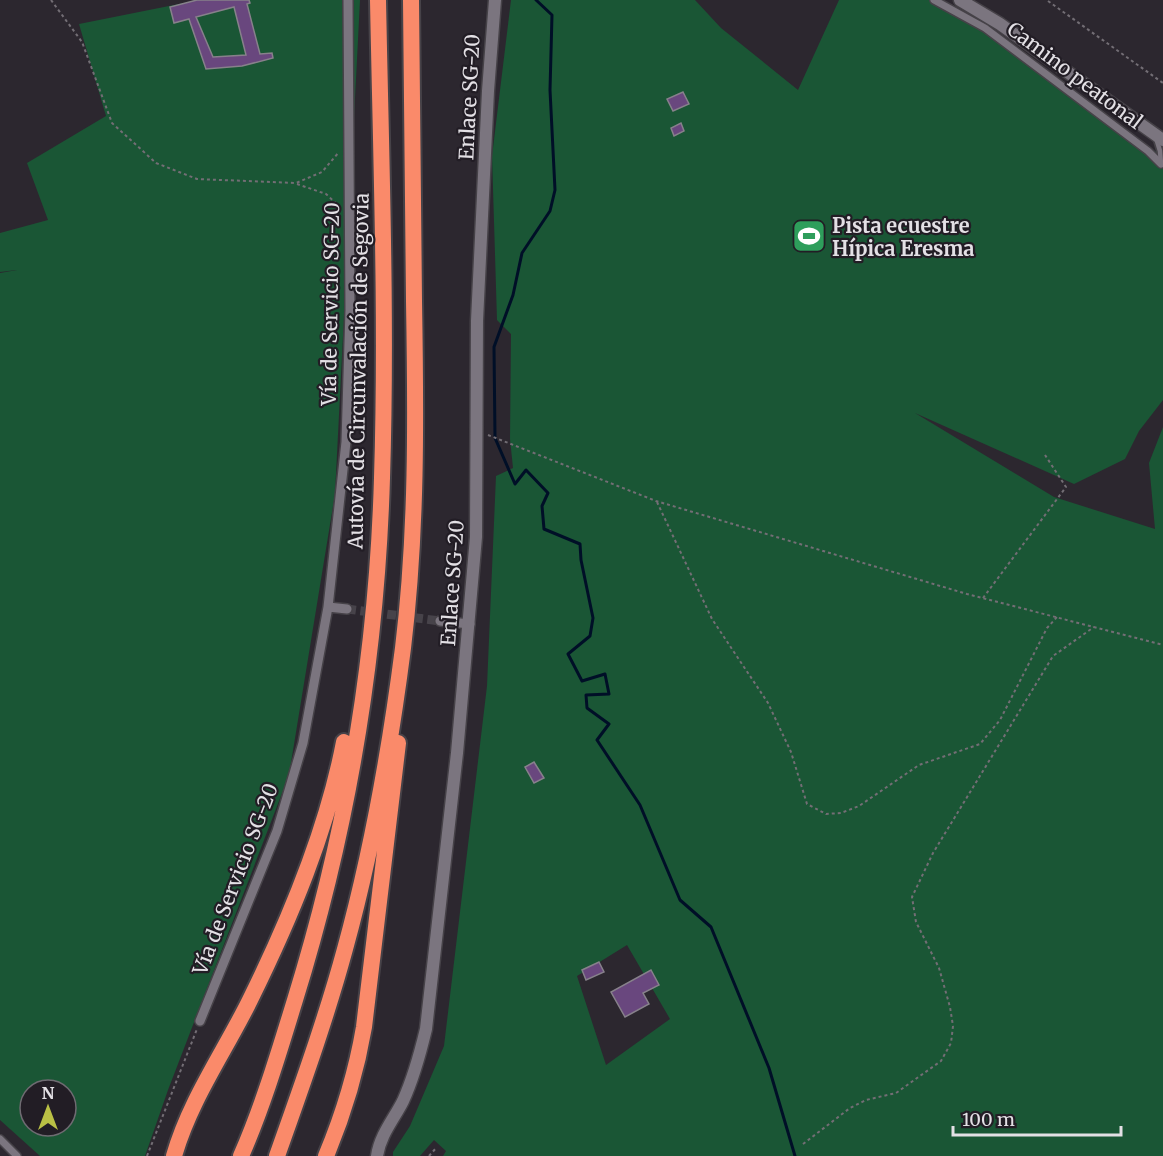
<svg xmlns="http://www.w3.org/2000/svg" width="1163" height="1156" font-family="Merriweather,serif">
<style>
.green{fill:#1a5635;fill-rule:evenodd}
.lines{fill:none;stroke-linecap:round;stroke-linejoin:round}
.stream{stroke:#000f27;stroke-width:3}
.building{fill:#69477e;stroke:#87818b;stroke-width:1.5;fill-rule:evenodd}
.minor-tunnel{stroke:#47434a;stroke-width:9;stroke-dasharray:9 4.5;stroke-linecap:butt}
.service-casing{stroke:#464248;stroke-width:8}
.pedestrian-casing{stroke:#464248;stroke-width:10}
.minor-casing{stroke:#464248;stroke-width:12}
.tertiary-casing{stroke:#464248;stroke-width:15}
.motorway-casing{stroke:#464248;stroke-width:20}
.path{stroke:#736e75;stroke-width:2;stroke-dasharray:3 3;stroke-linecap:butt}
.service{stroke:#7b757f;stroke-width:4.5}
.pedestrian{stroke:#7b757f;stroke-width:7}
.minor{stroke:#7b757f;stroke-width:9}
.tertiary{stroke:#7b757f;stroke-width:12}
.motorway{stroke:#fa8a6a;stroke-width:16}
.labels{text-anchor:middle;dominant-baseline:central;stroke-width:4.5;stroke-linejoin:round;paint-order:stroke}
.street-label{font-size:20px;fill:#e3e0e5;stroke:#221d25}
.poi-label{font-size:20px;font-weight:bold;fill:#e3e0e5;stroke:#221d25;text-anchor:start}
</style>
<rect width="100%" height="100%" fill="#2c272f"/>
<!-- green -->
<path class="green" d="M199 0H360L335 494 289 775 168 1090 145 1156H40L0 1120V273L17 270 0 272V233L48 220 27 163 106 116 79 24ZM30 1090H66V1126H30Z
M511 0H695L721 28 798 90 839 0H934L985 28 1096 115 1163 156V400L1139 431 1125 459 1074 484 915 413 1054 497 1155 529 1149 463 1163 427V1156H443L446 1151 434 1140 420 1156H393V1152L410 1126 444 1046 487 686 496 476 513 468 510 439 511 334 497 320 492 156ZM627 945 670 1019 606 1065 577 976Z"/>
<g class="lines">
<!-- stream -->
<path class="stream" d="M536 0 552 15 550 90 555 190 550 211 522 253 513 295 494 347 495 438 515 484 526 470 548 493 542 506 544 529 580 544 581 560 593 618 590 636 568 654 582 681 605 674 609 694 586 695 587 708 609 724 597 740 640 805 680 900 711 927 769 1068 795 1156"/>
</g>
<!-- building -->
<path class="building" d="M197 0H249L250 3 247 4 260 54 272 53 273 58 242 66 206 69 189 19 174 23 170 7ZM234 7 246 55 213 57 196 17Z
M683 92 689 104 673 111 667 99Z
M681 123 684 131 674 136 671 128Z
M534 762 544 778 534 783 525 767Z
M599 962 604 972 586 980 582 970Z
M651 970 659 985 643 993 649 1004 625 1017 611 992Z"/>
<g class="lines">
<!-- minor-tunnel -->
<path class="minor-tunnel" d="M347 609 440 621"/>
<!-- service casing -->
<g class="service-casing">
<path id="service" d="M1156 138 1160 151 1161 164"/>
</g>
<!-- pedestrian casing -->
<g class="pedestrian-casing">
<path id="pedestrian" d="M934 0 985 28 1148 151 1161 164
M0 1139 17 1156"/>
</g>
<!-- minor casing -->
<g class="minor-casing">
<path id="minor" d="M328 607 346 442 350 310 348 0
M440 621 470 624
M200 1021 277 831 303 743 328 607 347 609"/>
</g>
<!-- tertiary casing -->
<g class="tertiary-casing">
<path id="tertiary" d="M960 0 1000 24 1163 140
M377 1156C380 1135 394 1119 403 1101 414 1077 420 1054 426 1029L457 753 476 537 477 321 488 91 495 0"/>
</g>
<!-- motorway casing -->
<g class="motorway-casing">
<path id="motorway" d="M174 1156C190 1100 225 1051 250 1000 290 919 327 831 344 742
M241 1156C263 1106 279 1052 295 1000 347 832 377 654 382 478 387 319 381 159 378 0
M277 1156C301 1088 326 1019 345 949 372 851 390 749 403 648 417 533 416 417 414 301 413 200 412 100 411 0
M326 1156C344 1113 356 1074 364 1027L398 743"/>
</g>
<!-- path -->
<path class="path" d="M51 0 82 42 112 123 156 163 197 179 296 183 322 172 339 152
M1048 1 1163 83
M297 184 326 194 339 206
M488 435 656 501 967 594 1163 645
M657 502 712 619 768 703 791 752 807 804 826 814 841 813 859 806 919 765 980 744 1000 720 1047 628 1057 617
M983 598 1066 487 1045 455
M803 1144 850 1108 866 1100 896 1093 941 1061 951 1043 953 1026 950 1007 939 968 916 922 912 897 933 853 1053 656 1094 627
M147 1156 197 1029
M429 1156 437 1147"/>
<!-- service -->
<use href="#service" class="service"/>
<!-- pedestrian -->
<use href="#pedestrian" class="pedestrian"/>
<!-- minor -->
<use href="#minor" class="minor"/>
<!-- tertiary -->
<use href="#tertiary" class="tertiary"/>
<!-- motorway -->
<use href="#motorway" class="motorway"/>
</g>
<!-- icons -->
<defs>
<g id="stadium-square" transform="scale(1.725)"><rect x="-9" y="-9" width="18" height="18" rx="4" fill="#2e9e5b" stroke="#221d25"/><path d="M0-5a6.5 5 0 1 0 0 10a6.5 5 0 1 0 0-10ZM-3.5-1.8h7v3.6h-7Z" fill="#fff"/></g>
</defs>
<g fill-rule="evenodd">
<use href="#stadium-square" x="809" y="236"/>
</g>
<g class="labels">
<!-- street labels -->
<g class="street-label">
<text transform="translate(1075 75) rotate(37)">Camino peatonal</text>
<text transform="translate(469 97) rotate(-87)">Enlace SG-20</text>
<text transform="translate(330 304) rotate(-89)">Vía de Servicio SG-20</text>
<text transform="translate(358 371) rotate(-89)">Autovía de Circunvalación de Segovia</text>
<text transform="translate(452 583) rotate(-86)">Enlace SG-20</text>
<text transform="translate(235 879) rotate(-69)">Vía de Servicio SG-20</text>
</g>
<!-- poi labels -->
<g class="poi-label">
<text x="832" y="225">Pista ecuestre<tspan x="832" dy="23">Hípica Eresma</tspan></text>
</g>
</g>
<!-- north arrow -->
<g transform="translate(48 1108)"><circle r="28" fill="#221d25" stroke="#6f6b72" stroke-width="1.5"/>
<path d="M0-4.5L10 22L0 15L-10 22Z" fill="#bac045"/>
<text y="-9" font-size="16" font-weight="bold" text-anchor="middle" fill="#e3e0e5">N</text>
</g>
<!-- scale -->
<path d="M953 1126v9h168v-9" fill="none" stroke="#e3e0e5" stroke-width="3"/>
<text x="962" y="1126" font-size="18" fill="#e3e0e5" stroke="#221d25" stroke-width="4.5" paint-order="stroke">100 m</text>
</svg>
